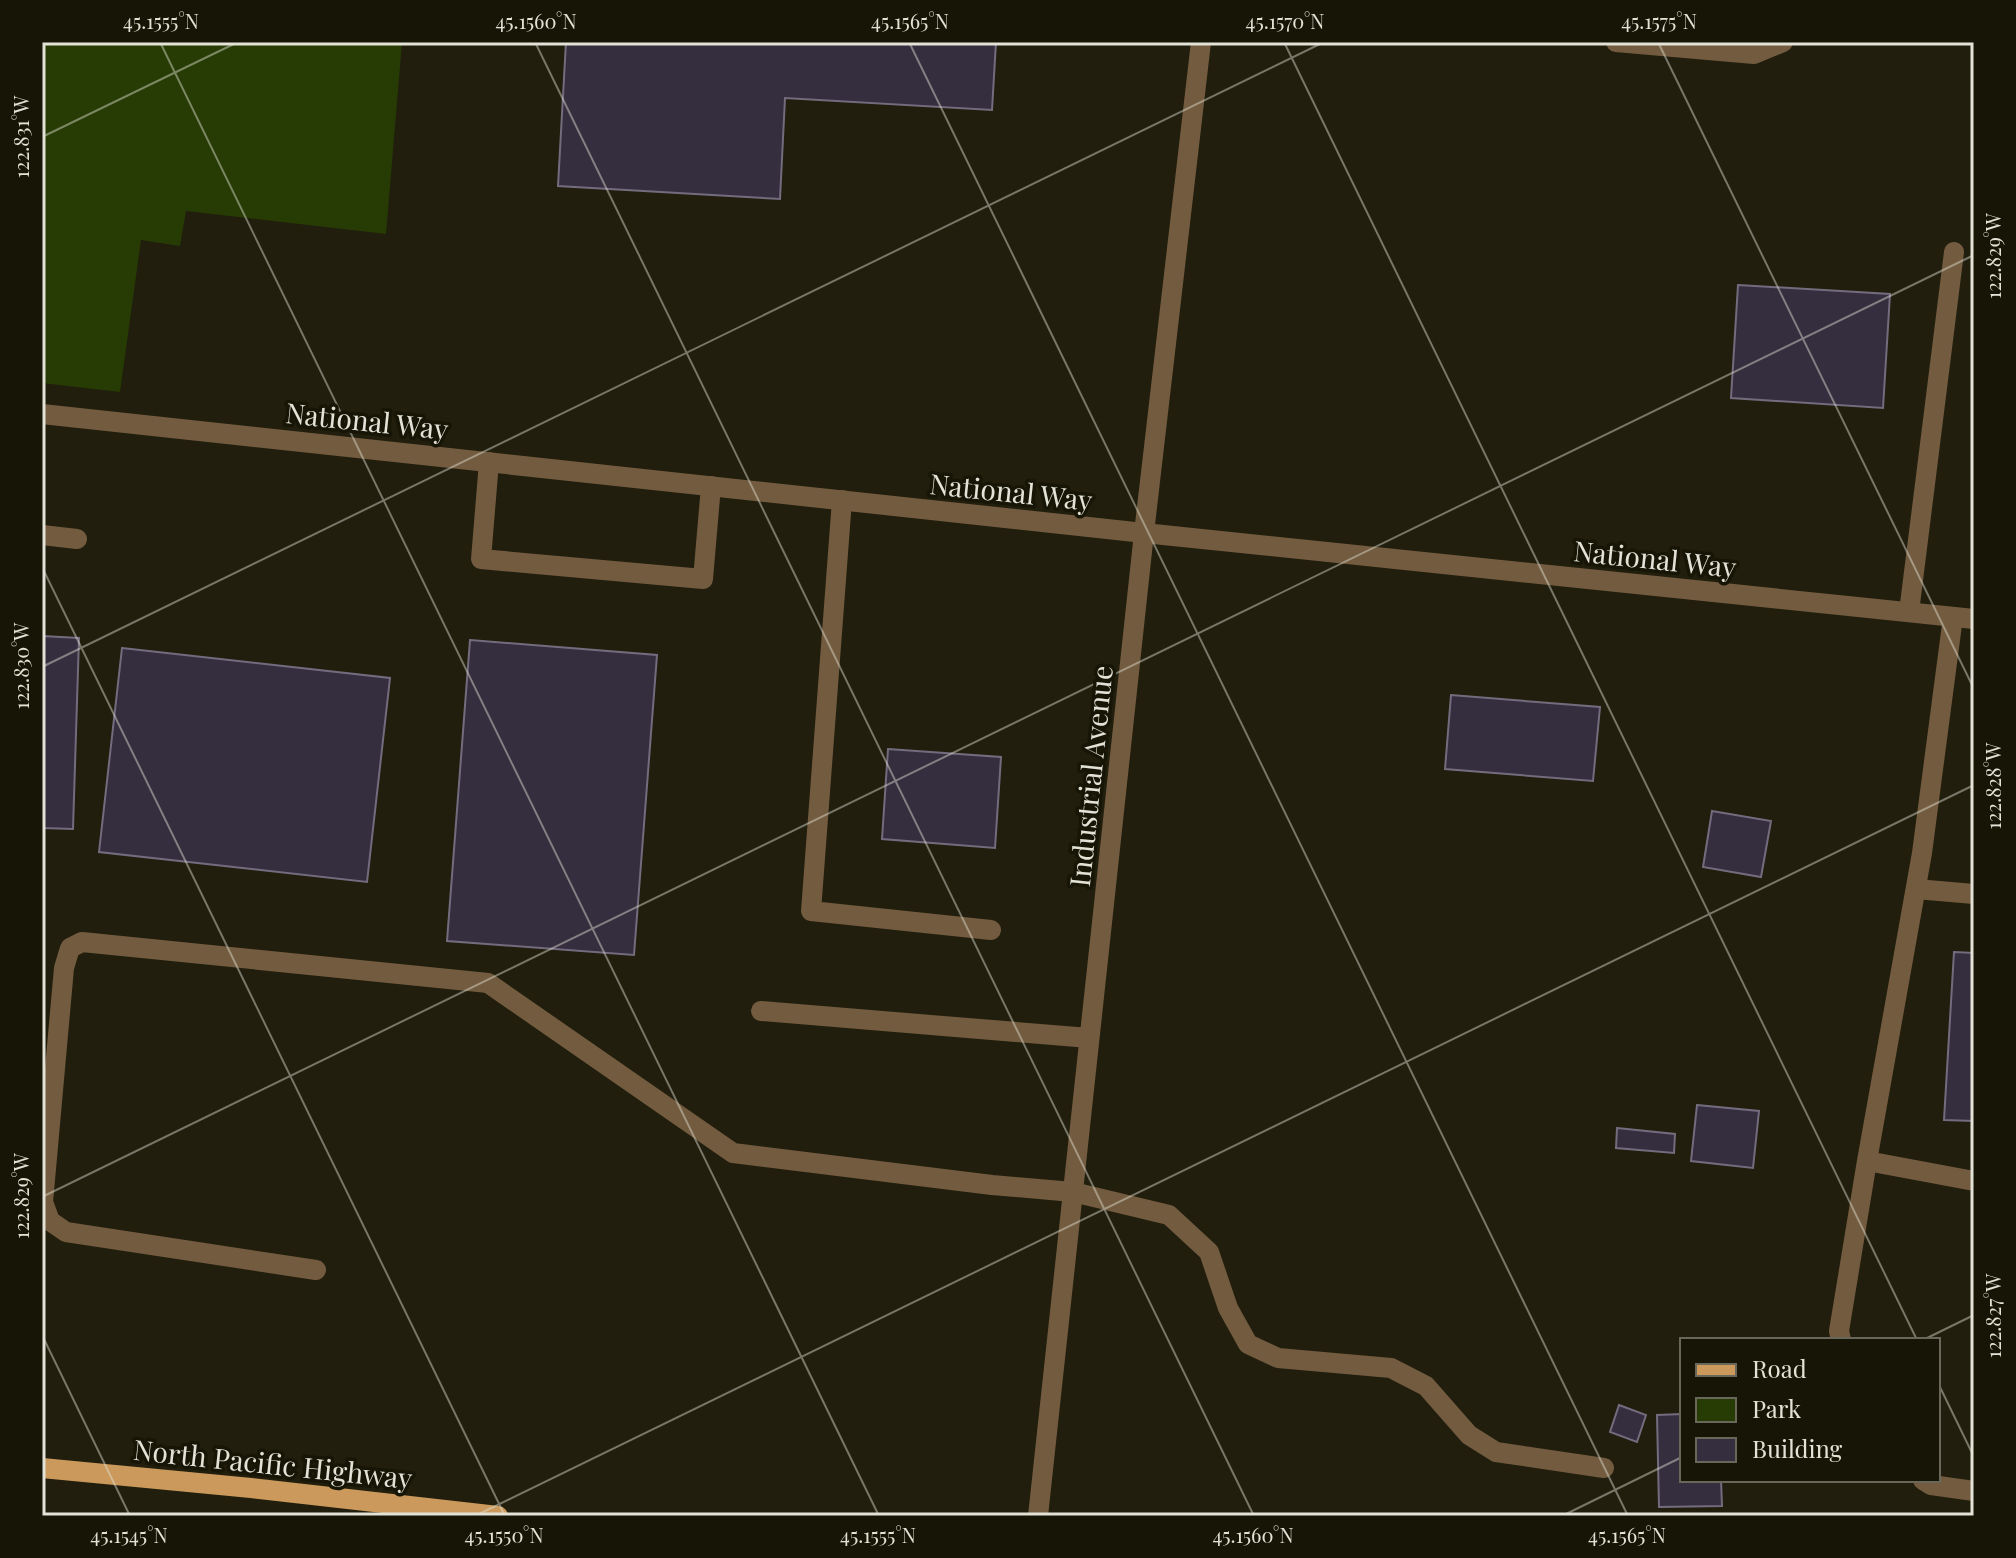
<svg xmlns="http://www.w3.org/2000/svg" width="2016" height="1558" font-family="'Playfair Display',serif">
<style>
.green{fill:#273b04}
.building{fill:#352e3e;stroke:#736c7e;stroke-width:2}
.lines{fill:none;stroke-linecap:round;stroke-linejoin:round}
.service{stroke:#735b3f;stroke-width:20}
.minor{stroke:#735b3f;stroke-width:20}
.tertiary{stroke:#735b3f;stroke-width:20}
.primary{stroke:#ca995b;stroke-width:20}
.ticks{fill:none;stroke:#e3e2d7;stroke-width:2;stroke-opacity:0.45}
.labels{text-anchor:middle;dominant-baseline:central;stroke-width:7;stroke-linejoin:round;paint-order:stroke}
.street-label{font-size:28px;fill:#e3e2d7;stroke:#171505}
.neatline{fill:none;stroke:#e3e2d7;stroke-width:3}
.ticks-label{font-size:20px;text-anchor:middle;fill:#e3e2d7}
</style>
<rect width="100%" height="100%" fill="#211e0d"/>
<!-- green -->
<path class="green" d="M42 42H402L386 234 186 211 180 246 141 240 120 392 42 383Z"/>
<!-- building -->
<path class="building" d="M566 42H996L992 110 785 98 780 199 558 186Z
M1738 285 1890 294 1883 408 1731 398Z
M42 636 79 638 73 829 42 828Z
M470 640 657 655 634 955 447 941Z
M122 648 390 678 367 882 99 852Z
M1451 695 1600 707 1593 781 1445 769Z
M888 749 1001 757 995 848 882 839Z
M1712 811 1771 821 1761 877 1703 867Z
M1954 952 1974 953V1121L1944 1120Z
M1697 1105 1759 1111 1753 1168 1691 1161Z
M1617 1128 1675 1134 1674 1153 1616 1148Z
M1619 1405 1646 1415 1637 1442 1610 1432Z
M1682 1414V1480H1721L1722 1506 1659 1507 1657 1415Z"/>
<g class="lines">
<!-- service -->
<path class="service" d="M1616 42 1754 54 1783 42
M489 462 481 559 703 579 711 486
M842 500 811 911 991 930
M42 535 77 539
M1909 612 1954 252
M1953 617 1922 853 1867 1161 1974 1181
M1916 889 1974 894
M761 1011 1089 1038
M316 1270 66 1232 50 1221 43 1202 64 968 70 948 82 942 488 983 733 1153 992 1185 1073 1192 1169 1215 1209 1252 1228 1308 1248 1344 1278 1358 1391 1368 1426 1386 1469 1435 1496 1452 1604 1468
M1841 1340 1839 1331 1867 1161
M1923 1480 1931 1485 1974 1491"/>
<!-- minor -->
<path class="minor" d="M42 414 1144 533 1974 619"/>
<!-- tertiary -->
<path class="tertiary" d="M1038 1516 1144 533 1201 42"/>
<!-- primary -->
<path class="primary" d="M42 1468 251 1488 498 1516"/>
</g>
<!-- ticks -->
<path class="ticks" d="M160 42 879 1516M535 42 1254 1516M909 42 1628 1516M1284 42 1917 1340M1658 42 1974 689M42 137 238 42M42 567 505 1516M42 667 1324 42M42 1197 1974 255M42 1335 130 1516M1923 1340 1974 1315M1938 1383 1974 1457M475 1516 1974 785M1562 1516 1682 1457"/>
<g class="labels">
<!-- street labels -->
<g class="street-label">
<text transform="translate(367 420) rotate(6)">National Way</text>
<text transform="translate(1011 491) rotate(6)">National Way</text>
<text transform="translate(1655 558) rotate(6)">National Way</text>
<text transform="translate(1090 776) rotate(-84)">Industrial Avenue</text>
<text transform="translate(273 1463) rotate(6)">North Pacific Highway</text>
</g>
</g>
<!-- border -->
<rect width="2016" height="1558" fill="none" stroke="#171505" stroke-width="88"/>
<!-- legend -->
<rect x="1680" y="1338" width="260" height="144" fill="#171505" stroke="#696759" stroke-width="2"/>
<rect x="1696" y="1364" width="40" height="12" fill="#ca995b" stroke="#696759" stroke-width="2"/>
<text x="1752" y="1378" font-size="24" fill="#e3e2d7">Road</text>
<rect x="1696" y="1398" width="40" height="24" fill="#273b04" stroke="#696759" stroke-width="2"/>
<text x="1752" y="1418" font-size="24" fill="#e3e2d7">Park</text>
<rect x="1696" y="1438" width="40" height="24" fill="#352e3e" stroke="#696759" stroke-width="2"/>
<text x="1752" y="1458" font-size="24" fill="#e3e2d7">Building</text>
<rect x="44" y="44" width="1928" height="1470" class="neatline"/>
<g class="ticks-label">
<text x="161" y="29">45.1555°N</text>
<text x="536" y="29">45.1560°N</text>
<text x="910" y="29">45.1565°N</text>
<text x="1285" y="29">45.1570°N</text>
<text x="1659" y="29">45.1575°N</text>
<text transform="translate(22 137) rotate(-90)" y="7">122.831°W</text>
<text transform="translate(1994 256) rotate(-90)" y="7">122.829°W</text>
<text transform="translate(22 666) rotate(-90)" y="7">122.830°W</text>
<text transform="translate(1994 786) rotate(-90)" y="7">122.828°W</text>
<text transform="translate(22 1196) rotate(-90)" y="7">122.829°W</text>
<text transform="translate(1994 1316) rotate(-90)" y="7">122.827°W</text>
<text x="129" y="1543">45.1545°N</text>
<text x="504" y="1543">45.1550°N</text>
<text x="878" y="1543">45.1555°N</text>
<text x="1253" y="1543">45.1560°N</text>
<text x="1627" y="1543">45.1565°N</text>
</g>
</svg>
